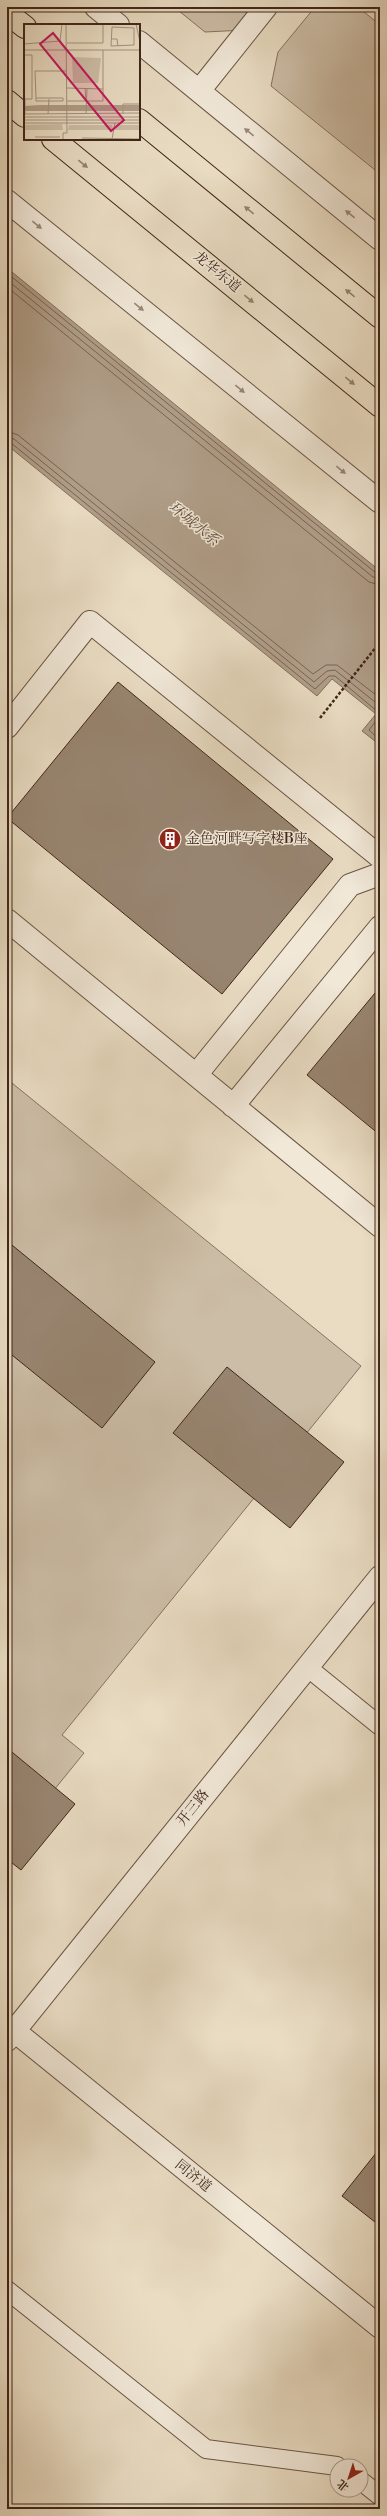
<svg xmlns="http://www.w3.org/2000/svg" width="387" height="2516" font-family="'Libre Bodoni','Noto Serif SC',serif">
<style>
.green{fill:#ccbda6;stroke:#867260}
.water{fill:#b09e89;stroke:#836e5c}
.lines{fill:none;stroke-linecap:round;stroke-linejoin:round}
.shore{stroke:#786251;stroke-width:1}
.building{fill:#988571;stroke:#402619}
.service-casing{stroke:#6a5444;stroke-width:20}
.minor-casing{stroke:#6a5444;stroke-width:24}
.tertiary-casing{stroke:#6a5444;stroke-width:24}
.primary-casing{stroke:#402619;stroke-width:24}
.path{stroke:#402619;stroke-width:2.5;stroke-dasharray:3 2;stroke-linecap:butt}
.service{stroke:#f1e8d8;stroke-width:18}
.minor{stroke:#f1e8d8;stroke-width:22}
.tertiary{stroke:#f1e8d8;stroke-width:22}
.primary{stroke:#e9dcc3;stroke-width:22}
.oneway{fill:#988778}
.oneway2{fill:#94816e}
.labels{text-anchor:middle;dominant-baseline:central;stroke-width:3;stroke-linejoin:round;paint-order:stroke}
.street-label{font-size:14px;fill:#402619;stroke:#f1e8d8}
.poi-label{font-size:14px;fill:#402619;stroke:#f1e8d8;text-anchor:start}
.water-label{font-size:15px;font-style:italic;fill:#624a3b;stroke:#f1e8d8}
.inset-road{fill:none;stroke:#a5937f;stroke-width:1}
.view{fill:#c2185b;fill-opacity:0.15;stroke:#c2185b;stroke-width:2}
.inset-edge{fill:none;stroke:#402619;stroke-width:2}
</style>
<rect width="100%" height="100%" fill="#e9dcc3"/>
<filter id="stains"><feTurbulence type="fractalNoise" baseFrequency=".005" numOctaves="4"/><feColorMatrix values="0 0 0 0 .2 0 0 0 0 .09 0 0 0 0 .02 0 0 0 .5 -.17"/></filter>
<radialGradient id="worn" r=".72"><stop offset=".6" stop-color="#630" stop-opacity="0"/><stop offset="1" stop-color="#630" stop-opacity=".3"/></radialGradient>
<!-- green -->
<path class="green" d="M174 7H264L245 30 205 32Z
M315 7H358L380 25V174L271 86 278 52Z
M7 1079 361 1366 62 1735 84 1753 24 1827 7 1813Z"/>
<!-- water -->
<path class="water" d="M7 268 380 571V745L362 731 376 714 332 679 317 696 7 445Z"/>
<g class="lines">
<!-- shore -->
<path class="shore" d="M7 273 376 573 380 574
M7 280 373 577 380 579
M7 287 369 582 380 585
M7 431 18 435 313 674 326 665H337L380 698
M7 437 14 439 314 682 327 671 335 670 380 706
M7 442 11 443 315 689 329 676H335L378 712 379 717 369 730 380 740"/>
</g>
<!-- building -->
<path class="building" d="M118 682 333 859 222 994 7 818Z
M380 987V1135L307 1075Z
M7 1241 155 1362 102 1428 7 1351Z
M227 1367 344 1462 290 1528 173 1433Z
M7 1748 75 1804 21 1870 7 1859Z
M380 2148V2226L342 2196Z"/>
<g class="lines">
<!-- service casing -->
<g class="service-casing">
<path id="service" d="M307 1667 380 1726
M7 2290 206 2449 337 2466
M361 2481 380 2496"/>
</g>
<!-- minor casing -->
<g class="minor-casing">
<path id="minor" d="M96 7 118 25
M139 42 380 239
M199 91 266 7
M7 201 380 502
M7 727 90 622 380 857
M7 920 380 1226
M196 1075 350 885 380 874
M233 1106 380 927"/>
</g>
<!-- tertiary casing -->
<g class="tertiary-casing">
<path id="tertiary" d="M7 2025 380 2327
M7 2040 380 1577"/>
</g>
<!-- primary casing -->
<g class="primary-casing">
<path id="primary" d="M7 13 25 27
M7 101 25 116
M139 120 380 317
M53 139 380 406"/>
</g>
<!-- path -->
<path class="path" d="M320 718 380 642"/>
<!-- service -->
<use href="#service" class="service"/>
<!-- minor -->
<use href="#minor" class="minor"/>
<!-- tertiary -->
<use href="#tertiary" class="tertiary"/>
<!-- primary -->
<use href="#primary" class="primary"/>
</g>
<!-- one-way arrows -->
<defs><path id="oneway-solid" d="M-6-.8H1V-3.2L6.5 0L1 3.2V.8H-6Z"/></defs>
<g class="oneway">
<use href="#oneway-solid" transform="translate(249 132) rotate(-141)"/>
<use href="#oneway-solid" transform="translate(350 214) rotate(-141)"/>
<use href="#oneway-solid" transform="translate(37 225) rotate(39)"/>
<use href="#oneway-solid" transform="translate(139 307) rotate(39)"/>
<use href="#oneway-solid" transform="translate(240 389) rotate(39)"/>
<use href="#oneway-solid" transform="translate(341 470) rotate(39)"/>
</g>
<g class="oneway2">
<use href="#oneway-solid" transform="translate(83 164) rotate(39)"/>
<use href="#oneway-solid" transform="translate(249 210) rotate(-141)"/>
<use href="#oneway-solid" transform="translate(350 293) rotate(-141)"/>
<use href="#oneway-solid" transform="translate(249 299) rotate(39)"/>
<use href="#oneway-solid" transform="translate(350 381) rotate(39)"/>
</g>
<!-- icons -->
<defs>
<g id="building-disc" transform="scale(1.15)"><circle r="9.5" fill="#8f2418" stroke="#f1e8d8"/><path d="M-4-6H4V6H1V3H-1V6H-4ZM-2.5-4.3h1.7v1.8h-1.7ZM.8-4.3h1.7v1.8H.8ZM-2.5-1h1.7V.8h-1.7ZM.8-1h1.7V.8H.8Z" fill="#fff"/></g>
</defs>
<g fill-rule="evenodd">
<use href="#building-disc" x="170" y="839"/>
</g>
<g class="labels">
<!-- street labels -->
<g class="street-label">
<text transform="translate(217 272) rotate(39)">龙华东道</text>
<text transform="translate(193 1808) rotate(-51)">开三路</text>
<text transform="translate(193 2176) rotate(39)">同济道</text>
</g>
<!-- poi labels -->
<g class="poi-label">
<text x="186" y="839">金色河畔写字楼B座</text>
</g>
<!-- water labels -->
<g class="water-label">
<text transform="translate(194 524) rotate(39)">环城水系</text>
</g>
</g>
<!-- overview -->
<g transform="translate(24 24)">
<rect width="116" height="116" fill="#e9dcc3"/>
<path d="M48 33 77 34 74 59H49ZM38 100 39 106H0V101ZM45 101H88L89 106H44ZM92 101H116V106H91Z" fill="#ccbda6"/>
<path d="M16 81H116V87H0V82Z" fill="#b09e89"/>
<path class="inset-road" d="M112 0 116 18M88 3 110 4V21L87 22ZM87 15H93L94 22M43 19H79V0M0 20 36 17 38 0M0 26H116M0 31H8V75H1M43 64 79 65M61 64 62 77M12 74H39V77H12ZM12 74 11 47H43M43 77H79V26M0 90 116 89M1 90V75M24 90 25 75M62 90 63 64M99 90V80H116M0 93H116M0 96H116M0 99H116M11 113H36M58 114 116 115M88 115 91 99M39 116V109H43L42 0"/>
<path class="view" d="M29 9 100 96 87 107 16 20Z"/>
<rect width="116" height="116" class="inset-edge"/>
</g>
<!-- margin -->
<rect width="387" height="2516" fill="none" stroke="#e9dcc3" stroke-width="24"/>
<rect x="8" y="8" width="371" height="2500" fill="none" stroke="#402619" stroke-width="2"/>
<rect x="12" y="12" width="363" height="2492" fill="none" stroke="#402619"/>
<!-- north arrow -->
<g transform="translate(349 2478) rotate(219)"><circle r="19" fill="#f1e8d8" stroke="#aa9a8c"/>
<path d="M0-3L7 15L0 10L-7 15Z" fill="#8f2418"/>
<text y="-6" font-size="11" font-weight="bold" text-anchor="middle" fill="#402619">北</text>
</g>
<rect width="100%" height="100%" filter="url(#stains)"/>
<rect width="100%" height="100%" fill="url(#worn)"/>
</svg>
